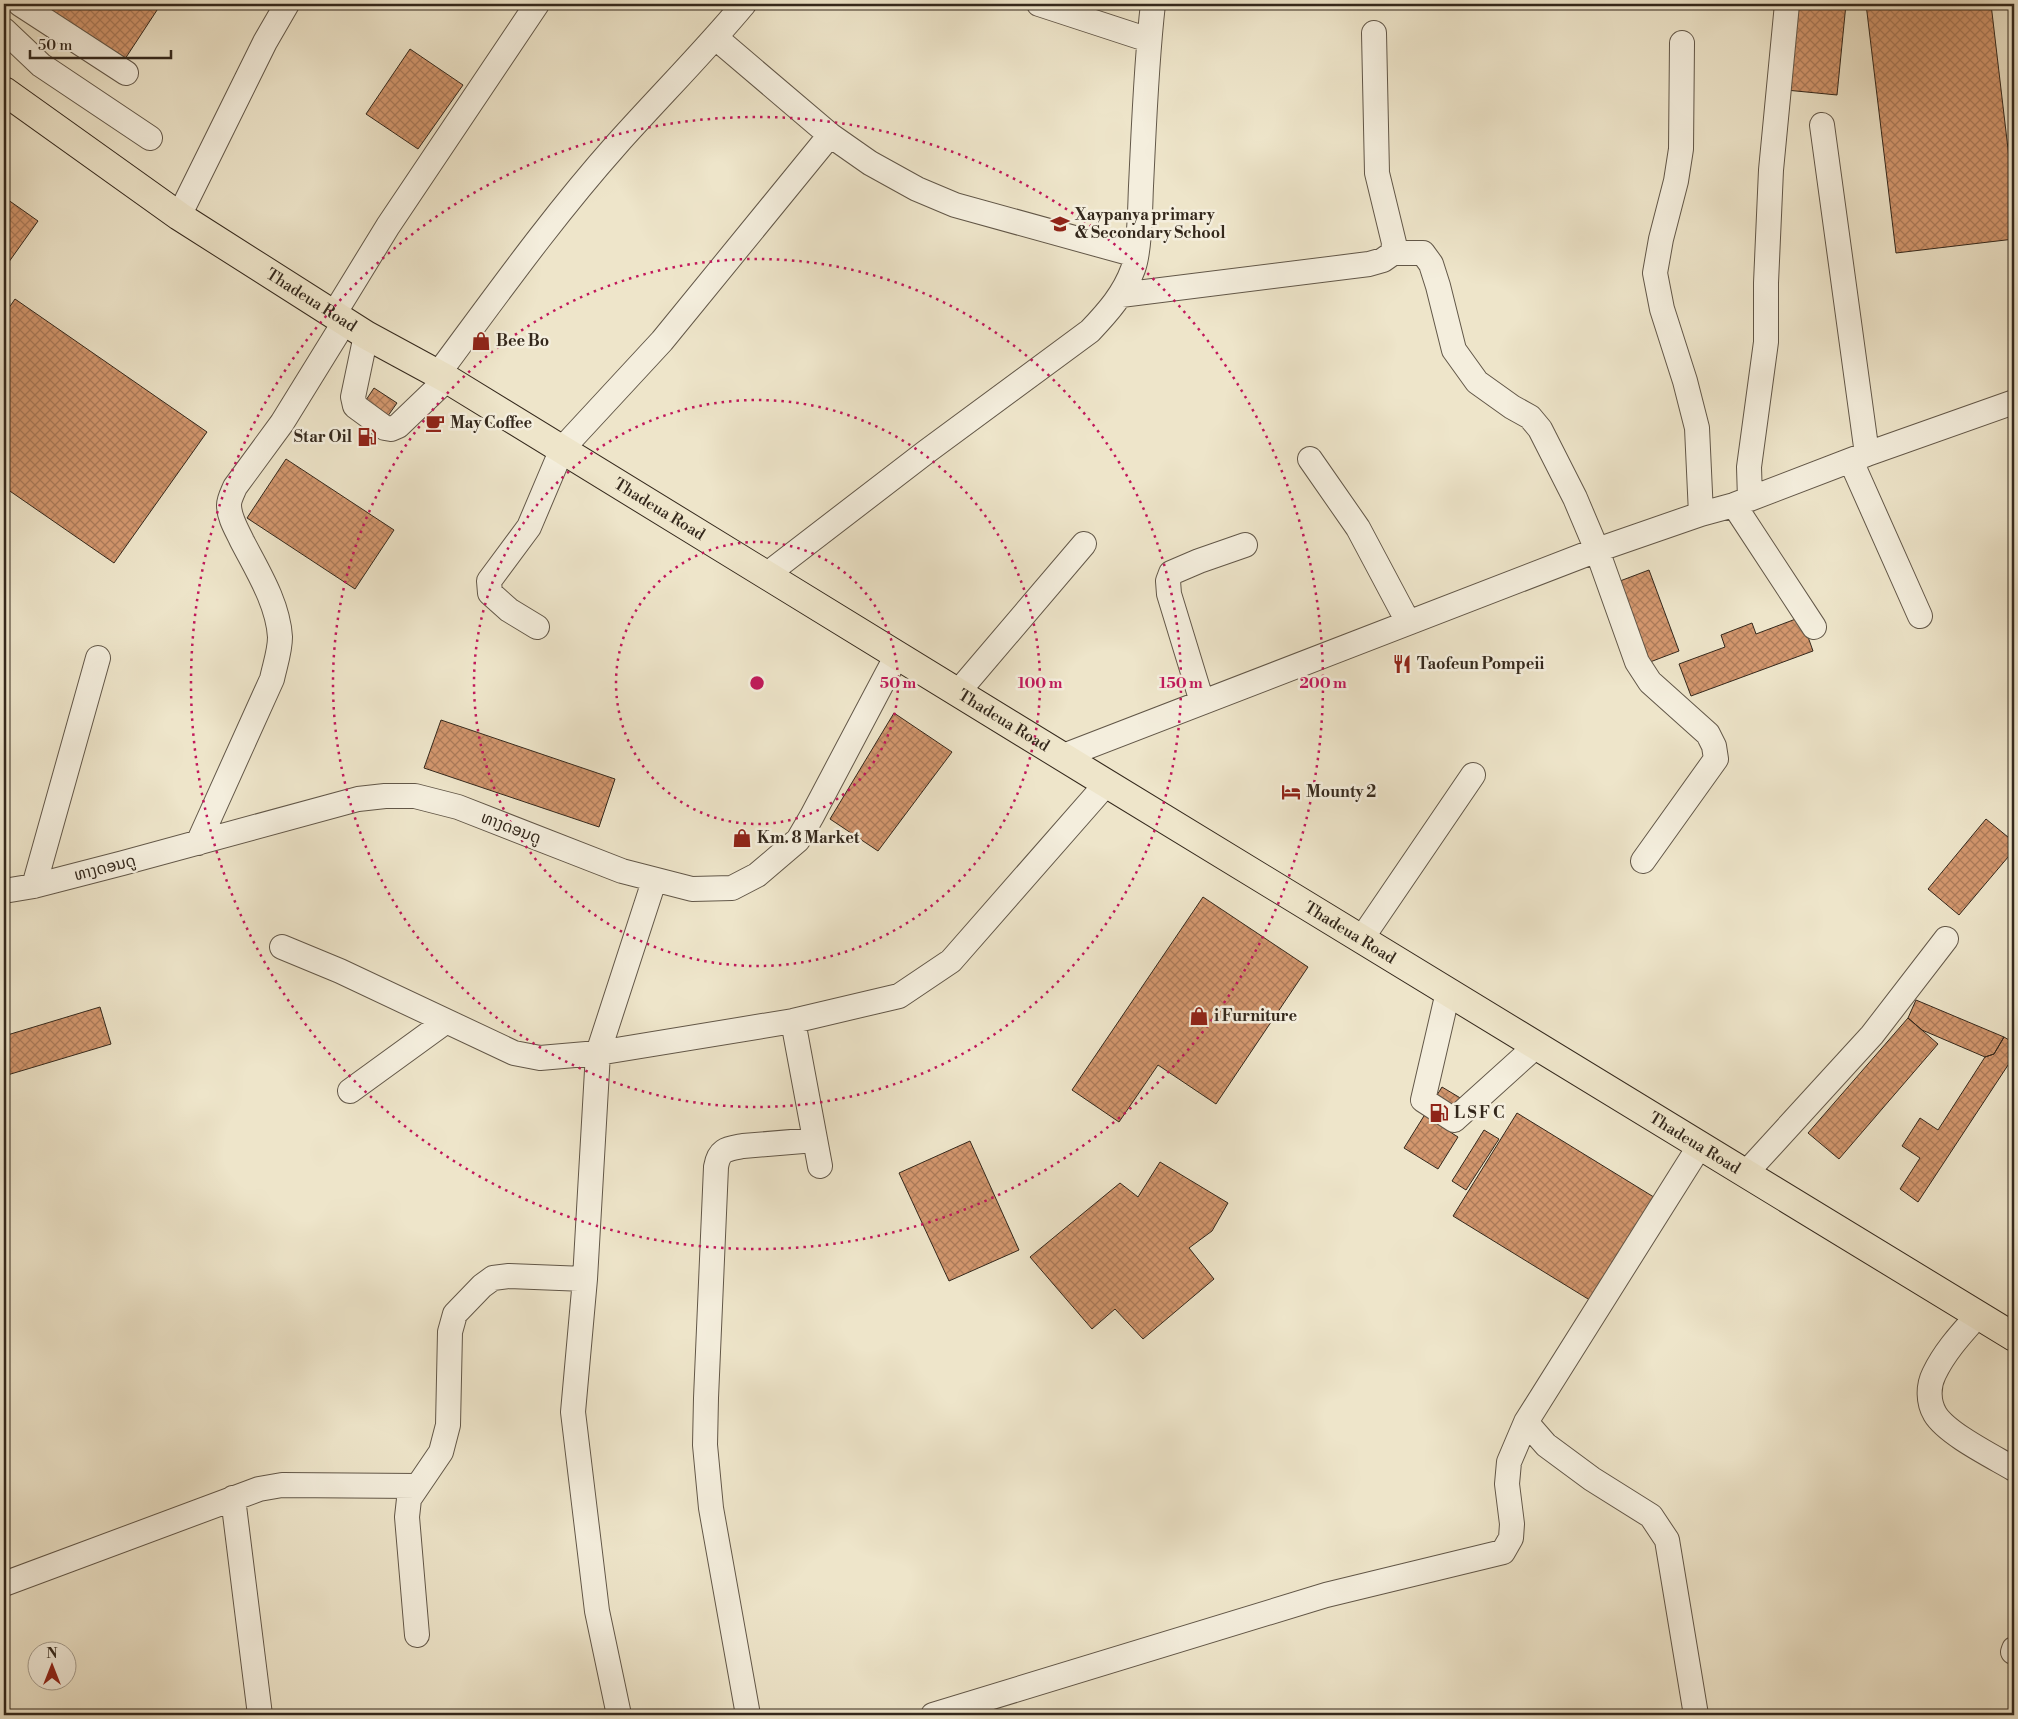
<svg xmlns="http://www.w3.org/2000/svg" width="2018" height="1719" font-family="'Libre Bodoni','Noto Sans Lao',serif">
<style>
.building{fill:url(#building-cross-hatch);stroke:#34281c}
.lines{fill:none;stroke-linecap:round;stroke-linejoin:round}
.minor-casing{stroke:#625748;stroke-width:26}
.major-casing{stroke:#34281c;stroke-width:30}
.minor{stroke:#f4eedd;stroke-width:24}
.major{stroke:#eee5ca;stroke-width:28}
.ring{fill:none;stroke:#c2185b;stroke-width:2.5;stroke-dasharray:2.5 5}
.labels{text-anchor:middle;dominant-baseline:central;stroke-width:5;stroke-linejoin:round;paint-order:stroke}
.poi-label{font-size:16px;font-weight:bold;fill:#34281c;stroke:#f4eedd;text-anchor:start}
.street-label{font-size:16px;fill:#34281c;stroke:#f4eedd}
.centre{fill:#c2185b;stroke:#f4eedd;stroke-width:2.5}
.ring-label{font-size:15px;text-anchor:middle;font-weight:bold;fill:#c2185b;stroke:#f4eedd;stroke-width:5;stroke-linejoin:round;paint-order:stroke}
</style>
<defs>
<pattern id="building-cross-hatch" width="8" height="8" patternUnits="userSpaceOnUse" patternTransform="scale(1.25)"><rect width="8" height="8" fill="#d3976e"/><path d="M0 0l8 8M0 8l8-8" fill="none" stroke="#ac7b5a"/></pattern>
</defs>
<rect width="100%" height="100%" fill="#eee5ca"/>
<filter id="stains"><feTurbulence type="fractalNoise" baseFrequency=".004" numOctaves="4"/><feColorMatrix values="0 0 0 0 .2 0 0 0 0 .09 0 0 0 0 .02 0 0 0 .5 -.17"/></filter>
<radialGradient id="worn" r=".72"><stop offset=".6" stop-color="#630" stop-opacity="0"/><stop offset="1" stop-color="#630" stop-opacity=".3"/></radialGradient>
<!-- building -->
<path class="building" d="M32 4H161L123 62Z
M1795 4H1846L1837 95 1786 90Z
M1866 4H1991L2014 200V239L1896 253Z
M410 49 463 85 418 149 366 114Z
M4 197 38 221 6 266 4 265Z
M15 299 207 432 114 563 4 487V315Z
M374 388 397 403 378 430 356 415Z
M286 459 394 530 355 589 247 518Z
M1649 570 1679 651 1650 662 1620 581Z
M1801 617 1813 651 1691 696 1679 664 1725 647 1721 635 1752 623 1756 634Z
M894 713 952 752 878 851 830 819Z
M441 720 615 779 599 827 424 768Z
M1986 819 2014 842V850L1959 915 1928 889Z
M1203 897 1308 967 1216 1104 1158 1065 1119 1122 1072 1090Z
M1916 1000 2004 1037 1994 1054 1985 1057 1922 1030 1908 1018Z
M100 1007 111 1044 4 1076V1036Z
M1908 1018 1938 1044 1839 1159 1808 1133Z
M2004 1037 2014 1043V1056L1918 1202 1900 1189 1920 1158 1902 1146 1920 1118 1938 1130 1985 1057 1994 1054Z
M1442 1087 1462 1099 1444 1128 1458 1137 1438 1169 1404 1148Z
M1517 1113 1657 1199 1593 1302 1453 1216Z
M1484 1130 1499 1139 1466 1190 1452 1181Z
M970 1141 1019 1250 949 1281 899 1173Z
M1160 1162 1228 1203 1212 1231 1189 1248 1214 1279 1143 1339 1115 1309 1092 1329 1030 1257 1120 1183 1138 1197Z"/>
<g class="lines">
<!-- minor casing -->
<g class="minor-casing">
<path id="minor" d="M20 4 126 73
M1039 4 1149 40
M4 30 41 65 150 138
M1374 33 1377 173 1394 243 1393 253
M716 38 830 135 870 163 917 189 955 205 1136 255
M1682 43 1681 149 1676 181 1661 239 1655 273 1662 309 1685 381 1697 428 1701 514
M1822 125 1867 454
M179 216 265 42 287 4
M1121 295 1369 264 1383 260 1393 253H1423L1431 264 1438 286 1454 350 1477 382 1512 407 1530 417 1540 429 1575 498 1597 550 1637 662 1650 682 1708 734 1714 746 1716 759 1643 861
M334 314 388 226 537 4
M366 335 353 397 355 406 385 428 391 429 398 426 447 379
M438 374C496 296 552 217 617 144 659 97 704 52 744 4
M1310 459 1358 528 1408 622
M1851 461 1920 616
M1750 499 1749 467 1766 342V283L1771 170 1787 4
M1734 505 1814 627
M766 575 926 452 1090 331C1108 312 1124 294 1133 269 1140 250 1140 208 1141 186 1144 125 1146 64 1153 4
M537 627 509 610 490 593 489 581 529 527 562 449 662 341 830 135
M958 692 1084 544
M1202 702 1169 594 1168 581 1171 573 1199 561 1245 545
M1061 757 1597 550 1701 514 1734 505 1867 454 2014 402
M198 843 272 679C275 665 280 651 280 637 278 603 257 570 242 541 237 530 229 518 229 505 229 499 233 492 235 487L282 423 345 321
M34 886 98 658
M4 891 34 886 123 863 358 799 385 796H415L458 807 622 871 692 889 732 888 757 875 798 840 812 816 897 655
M1362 938 1473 775
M282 947 340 971 514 1053 540 1058 598 1053 793 1021 899 996 951 961 1107 783
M1448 992 1423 1100 1454 1120 1536 1046
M793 1021 820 1166
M350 1091 445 1022
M1745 1174 1872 1035 1946 939
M1978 1315C1962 1333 1945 1351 1934 1374 1928 1386 1928 1402 1935 1414 1947 1434 1994 1457 2014 1469
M1526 1422 1546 1445 1592 1479 1651 1516 1667 1540 1696 1715
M233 1498 260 1715
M4 1584 259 1489 282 1485 417 1486
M417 1635 407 1517 409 1499 441 1452 448 1425 450 1332 455 1314 482 1286 493 1278 509 1276 585 1279
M2013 1652 2014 1649
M619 1715 597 1611 573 1412 585 1279 598 1053 654 881
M748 1715 711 1508 705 1445 706 1398 716 1167C719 1149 727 1149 743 1146L815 1140
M933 1715 1326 1595 1503 1552 1511 1538 1512 1524 1507 1484 1509 1462 1526 1422 1699 1147"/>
</g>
<!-- major casing -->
<g class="major-casing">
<g id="major">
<path id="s1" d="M4 91 179 216 366 335 447 379C969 699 1490 1020 2014 1337"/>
</g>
</g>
<!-- minor -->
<use href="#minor" class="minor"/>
<!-- major -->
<use href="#major" class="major"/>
</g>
<!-- distance rings -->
<g class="ring">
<circle cx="757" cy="683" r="141"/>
<circle cx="757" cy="683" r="283"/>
<circle cx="757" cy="683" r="424"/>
<circle cx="757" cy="683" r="566"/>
</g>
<!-- icons -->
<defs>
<g id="school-bare" transform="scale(1.5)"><path d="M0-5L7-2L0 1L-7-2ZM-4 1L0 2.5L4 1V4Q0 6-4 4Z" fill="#8f2418" stroke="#f4eedd" stroke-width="2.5" paint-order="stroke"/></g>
<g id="shop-bare" transform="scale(1.5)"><path d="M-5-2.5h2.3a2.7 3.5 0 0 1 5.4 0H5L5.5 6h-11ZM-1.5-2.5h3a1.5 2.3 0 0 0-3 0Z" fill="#8f2418" stroke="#f4eedd" stroke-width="2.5" paint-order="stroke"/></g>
<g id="cafe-bare" transform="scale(1.5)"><path d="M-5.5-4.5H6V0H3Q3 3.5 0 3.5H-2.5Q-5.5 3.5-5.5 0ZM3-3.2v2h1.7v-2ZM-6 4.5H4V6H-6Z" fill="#8f2418" stroke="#f4eedd" stroke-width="2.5" paint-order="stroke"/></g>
<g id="fuel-bare" transform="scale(1.5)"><path d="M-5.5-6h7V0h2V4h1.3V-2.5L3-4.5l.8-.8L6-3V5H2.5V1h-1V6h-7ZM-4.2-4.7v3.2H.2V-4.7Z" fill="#8f2418" stroke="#f4eedd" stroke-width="2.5" paint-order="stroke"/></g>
<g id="restaurant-bare" transform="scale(1.5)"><path d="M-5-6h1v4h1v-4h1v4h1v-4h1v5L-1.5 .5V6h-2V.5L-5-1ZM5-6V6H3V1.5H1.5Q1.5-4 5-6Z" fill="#8f2418" stroke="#f4eedd" stroke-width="2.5" paint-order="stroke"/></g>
<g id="hotel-bare" transform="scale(1.5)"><path d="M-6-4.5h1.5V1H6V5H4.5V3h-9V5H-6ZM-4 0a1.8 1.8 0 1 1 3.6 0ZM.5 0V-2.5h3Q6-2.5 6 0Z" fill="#8f2418" stroke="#f4eedd" stroke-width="2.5" paint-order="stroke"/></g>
</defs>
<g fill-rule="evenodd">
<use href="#school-bare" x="1060" y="224"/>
<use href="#shop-bare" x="481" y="341"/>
<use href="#cafe-bare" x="435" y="423"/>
<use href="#fuel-bare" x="367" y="437"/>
<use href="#restaurant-bare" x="1402" y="664"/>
<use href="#hotel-bare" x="1291" y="792"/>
<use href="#shop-bare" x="742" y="838"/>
<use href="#shop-bare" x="1199" y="1016"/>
<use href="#fuel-bare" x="1439" y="1113"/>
</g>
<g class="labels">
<!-- poi labels -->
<g class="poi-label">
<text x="1075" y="215">Xaypanya primary<tspan x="1075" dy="18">&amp; Secondary School</tspan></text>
<text x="496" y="341">Bee Bo</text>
<text x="450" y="423">May Coffee</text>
<text x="352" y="437" text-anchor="end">Star Oil</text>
<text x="1417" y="664">Taofeun Pompeii</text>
<text x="1306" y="792">Mounty 2</text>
<text x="757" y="838">Km. 8 Market</text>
<text x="1214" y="1016">i Furniture</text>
<text x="1454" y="1113">L S F C</text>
</g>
<!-- street labels -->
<g class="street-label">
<text stroke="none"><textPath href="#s1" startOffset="372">Thadeua Road</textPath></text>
<text stroke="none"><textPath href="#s1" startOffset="778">Thadeua Road</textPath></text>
<text stroke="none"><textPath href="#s1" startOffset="1182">Thadeua Road</textPath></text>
<text transform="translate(511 828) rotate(21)">ທາງດອນດູ</text>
<text transform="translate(105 868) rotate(-14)">ທາງດອນດູ</text>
<text stroke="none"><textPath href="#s1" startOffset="1588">Thadeua Road</textPath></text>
<text stroke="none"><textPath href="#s1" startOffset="1992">Thadeua Road</textPath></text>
</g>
</g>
<circle cx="757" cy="683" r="8" class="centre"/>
<g class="ring-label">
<text x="898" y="688">50 m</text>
<text x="1040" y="688">100 m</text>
<text x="1181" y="688">150 m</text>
<text x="1323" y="688">200 m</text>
</g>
<!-- margin -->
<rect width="2018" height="1719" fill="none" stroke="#eee5ca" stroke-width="20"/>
<rect x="5" y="5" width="2008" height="1709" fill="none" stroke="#34281c" stroke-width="2.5"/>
<rect x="10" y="10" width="1998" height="1699" fill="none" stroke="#34281c"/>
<!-- north arrow -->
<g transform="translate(52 1666)"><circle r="24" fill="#f4eedd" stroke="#a79f90"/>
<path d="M0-4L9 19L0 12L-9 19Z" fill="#8f2418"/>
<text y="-8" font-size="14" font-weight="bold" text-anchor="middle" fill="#34281c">N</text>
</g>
<!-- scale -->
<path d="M30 50v8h141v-8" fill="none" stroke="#34281c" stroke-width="2.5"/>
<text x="38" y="50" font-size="15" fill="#34281c" stroke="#f4eedd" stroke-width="4" paint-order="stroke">50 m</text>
<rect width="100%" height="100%" filter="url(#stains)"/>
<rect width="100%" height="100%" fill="url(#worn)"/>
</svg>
